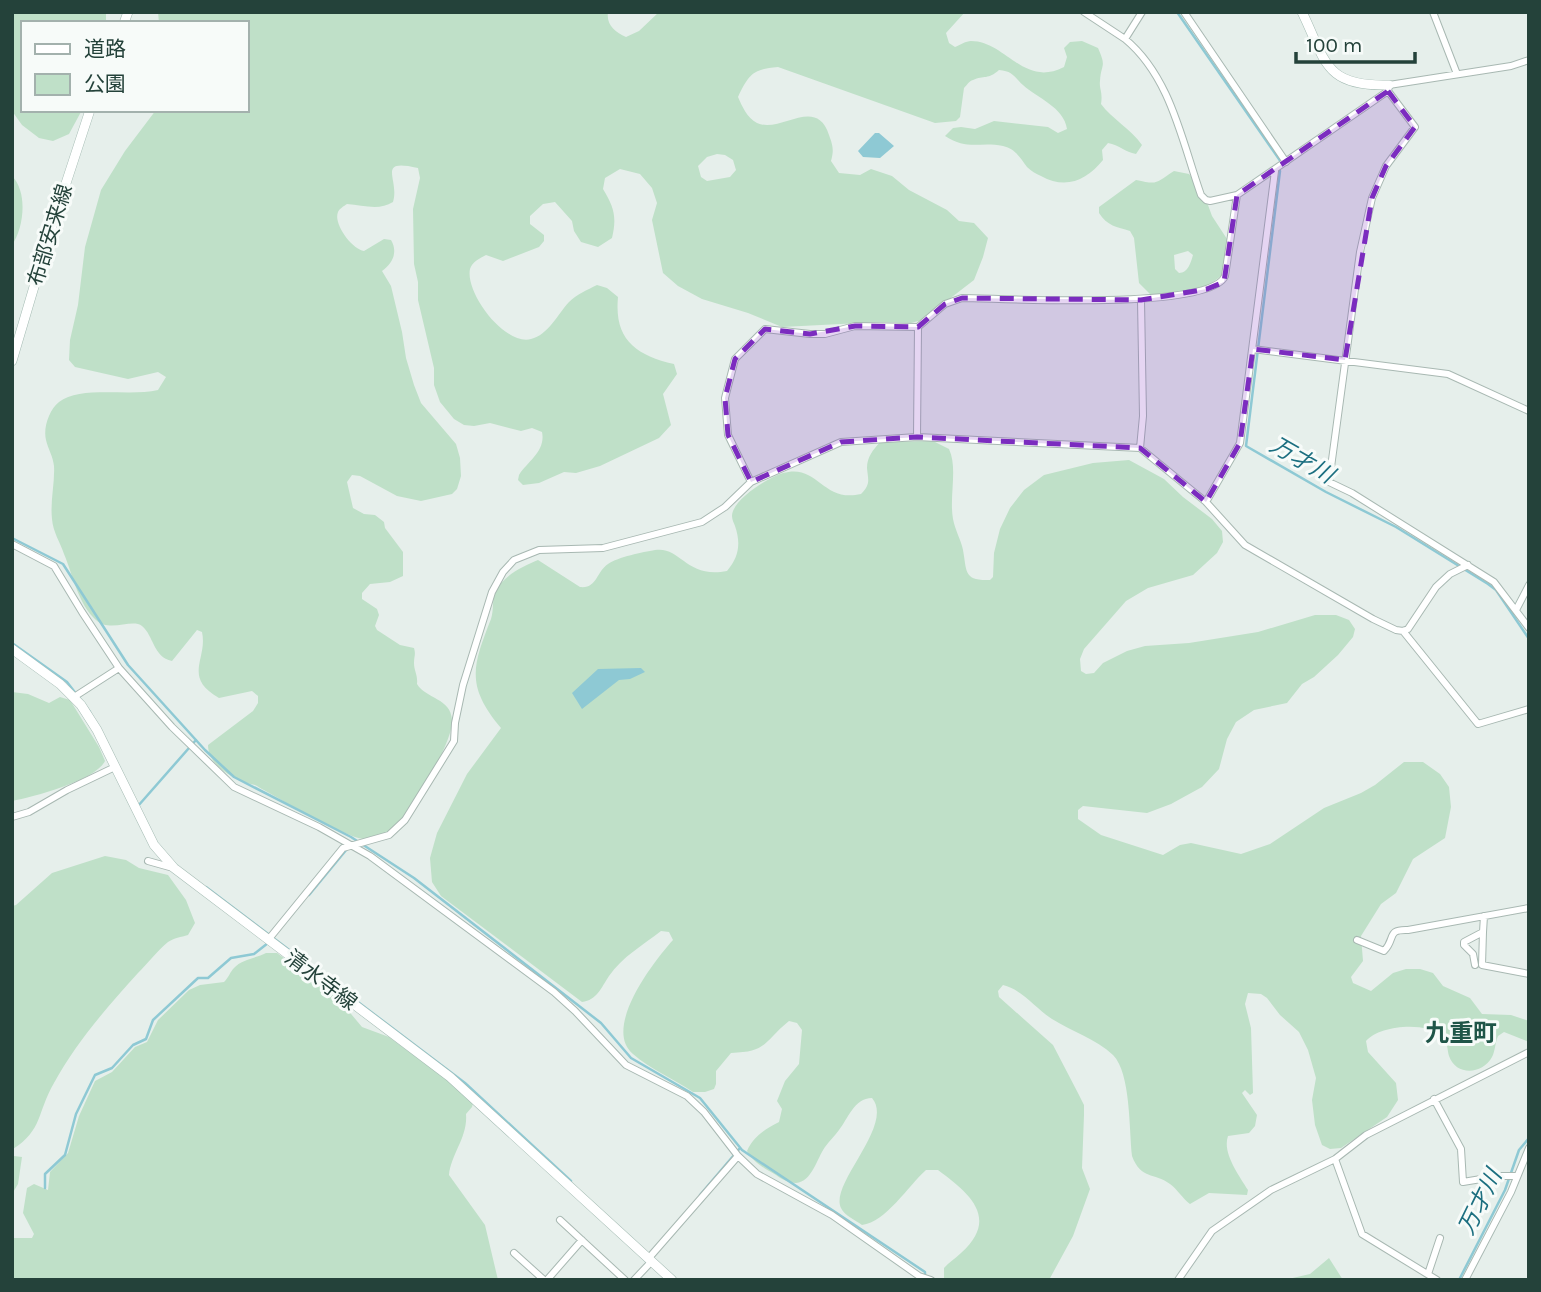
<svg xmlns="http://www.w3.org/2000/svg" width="1541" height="1292" font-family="Karla,'Noto Sans JP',sans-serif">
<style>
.green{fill:#bfe0c8;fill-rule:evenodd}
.water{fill:#8ec9d4}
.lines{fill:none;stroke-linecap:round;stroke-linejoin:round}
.stream{stroke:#8ec9d4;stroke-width:2.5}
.street-casing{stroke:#a8b8b2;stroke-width:8}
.secondary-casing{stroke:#a4bbb3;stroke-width:10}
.street{stroke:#fff;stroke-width:6}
.secondary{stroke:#fff;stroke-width:9}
.marked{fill:#7b2cbf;fill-opacity:0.2;stroke:#7b2cbf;stroke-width:5;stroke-dasharray:14 9;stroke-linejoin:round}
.labels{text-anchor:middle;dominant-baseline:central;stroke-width:6;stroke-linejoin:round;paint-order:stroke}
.street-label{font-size:21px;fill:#24423a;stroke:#f7fbf9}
.water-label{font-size:23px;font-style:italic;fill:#1c6f80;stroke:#f7fbf9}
.quarter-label{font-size:24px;font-weight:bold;fill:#1f5548;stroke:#f7fbf9}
</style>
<rect width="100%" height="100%" fill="#e6efeb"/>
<!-- green -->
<path class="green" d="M12 12H106V23H23V110H82L69 134 53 141 39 138 22 125 12 111Z
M158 12H608C606 25 615 32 626 37L639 31 659 12H965L946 33 949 43 955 47C960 45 966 41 971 41 1006 41 1023 88 1064 67L1067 57 1064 48 1070 42 1082 41 1098 48C1107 68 1101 63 1100 81 1099 89 1103 92 1101 104 1112 119 1131 129 1142 145L1136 154C1125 152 1119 145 1108 143L1102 150 1103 160C1087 180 1066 190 1041 176 1036 174 1031 171 1027 167 1020 158 1016 149 1003 146 980 141 968 151 945 136L953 128 961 127 975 129 994 121 1048 127 1058 133 1067 129C1064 107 1037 98 1023 85 1014 77 1013 71 999 70 988 80 984 75 973 80 969 81 967 85 964 88L960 117 956 121 935 123 778 67C753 69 749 74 738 97 742 106 747 118 757 123 781 134 816 95 829 135 833 146 834 150 831 161L839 173 860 175 871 169 892 176 909 190 947 210 959 221 974 223 988 238 983 257 974 280 922 320 911 323 880 322 782 327 748 313 702 299 678 286 663 273 652 220 657 203 652 188 640 174 620 169 605 178 603 189C614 207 617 217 612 238L598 247 581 242 574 231 572 221 555 202 543 204 530 216V224L544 235V241L539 247 503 261 486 255C480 258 472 262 470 269 465 293 505 346 531 339 548 335 558 314 569 302 577 294 587 290 597 285L607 288 618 297C614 339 635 355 674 364L677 374 663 394 671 425 659 438 600 466 576 473 564 472 539 483 523 485 518 480 519 475C528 461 546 451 542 432L532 428 521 431 490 423 474 426 464 425 454 419 440 402 434 385V368L418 300V282L414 264 413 209 420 178 418 168C375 158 400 179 393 202 379 211 363 205 347 204 344 206 339 209 338 212 333 224 352 249 364 251L384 239 391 240C398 252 393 263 382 271L391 286 402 332 406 358 414 385 421 403 456 444 460 458 461 476 457 489 452 494 421 501 397 496 360 476 352 475 347 482 353 508 364 514 375 515 384 522 385 528 403 552V576L390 582 370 584 362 593V599L377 609 379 615 375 626 377 630 400 645 414 648C416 655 414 656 414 663 414 671 418 675 417 684 426 699 451 698 452 720 454 742 406 823 386 834 380 837 372 838 365 839 347 839 275 796 255 785 237 781 208 767 208 745L253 711 258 703V696L252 691 219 698C182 677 208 659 202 632L197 630 172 661C153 657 154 636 142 626 132 618 110 633 96 620 78 604 73 575 64 554 60 542 53 532 52 519 50 501 55 483 54 466 53 456 48 449 46 440 43 428 49 410 59 402 80 385 130 397 158 390L166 377 158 372 128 379 75 367 69 360 70 340 78 305 85 247 101 190 125 151 156 110H247V23H159ZM717 154 725 155 733 160 736 170 730 177 707 181 701 177 698 166 707 157Z
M1174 171 1189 174 1192 177 1197 193 1208 205 1212 216 1227 239 1224 271 1221 276 1209 285 1184 292 1151 295 1139 283 1134 238 1130 231C1117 227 1107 226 1099 213V207L1136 180C1159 185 1155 183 1174 171ZM1188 251 1193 255C1191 262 1188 273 1179 273L1175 269 1174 255Z
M12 176C28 192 24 228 12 245Z
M933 441 949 449C958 468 949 496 953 519 955 530 961 540 963 550 967 571 963 581 990 580L993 577 994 553 1000 529 1010 508 1024 490 1044 475 1093 463 1129 460 1164 479 1183 497 1212 519 1222 531 1223 542 1217 553 1193 575 1148 588 1126 601 1084 649 1080 659 1081 671 1086 674 1094 673 1103 663 1127 651 1145 646 1189 643 1258 632 1315 615H1336L1349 620 1355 629 1353 637 1338 655 1314 677 1302 684 1287 703 1254 710 1236 722 1227 739 1219 769 1202 787 1171 804 1147 813 1083 806 1078 810V819L1101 835 1163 855 1180 845 1191 843 1241 854 1270 844 1324 808 1361 793 1375 785 1404 762H1423L1440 774 1449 787 1451 807 1445 838 1413 859 1396 893 1381 904 1361 936 1363 961 1351 977 1353 983 1371 991 1393 973 1406 969H1420L1433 973 1443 986 1470 998 1482 1014 1511 1015 1529 1021V1042L1504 1032 1498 1036C1495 1043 1495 1052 1492 1057 1482 1075 1456 1076 1449 1056 1447 1049 1448 1042 1442 1036 1426 1021 1379 1025 1366 1041L1368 1052 1396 1083 1398 1100 1387 1117 1341 1148 1330 1149 1322 1145 1315 1125 1312 1100 1316 1078 1308 1050 1299 1032 1280 1015 1267 998 1261 994 1248 993 1245 1004 1251 1028 1253 1093 1250 1095 1245 1090 1242 1093 1257 1115 1255 1126 1249 1133 1228 1136C1222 1153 1239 1175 1248 1190L1247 1195 1209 1193 1190 1204C1182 1198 1178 1190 1170 1184 1154 1172 1141 1180 1132 1156 1129 1130 1131 1073 1113 1055 1096 1039 1071 1031 1052 1019 1035 1008 1023 990 1003 985L998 991 999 997 1053 1045 1079 1095 1084 1105V1115L1082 1168 1090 1189 1073 1236 1049 1280H944V1268C949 1262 955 1259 961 1253 1000 1218 969 1193 938 1170H926C908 1186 886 1222 862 1225 855 1220 844 1215 841 1208 829 1184 895 1125 872 1098 854 1098 848 1119 839 1130 835 1136 829 1141 825 1147 817 1158 812 1182 796 1183 789 1183 781 1179 776 1175 764 1168 754 1163 747 1151 754 1136 764 1130 779 1122L782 1109 777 1101 785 1081 799 1064 802 1030 797 1023 789 1021C763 1042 768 1052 731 1053L716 1071V1084L714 1089 705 1092H693C674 1079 650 1069 633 1054 602 1028 654 961 673 940L669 932 661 931C643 945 622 957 609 976 601 988 597 1000 582 1002L441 896 432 882 430 858 437 833 467 774 501 728C466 686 472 667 491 619 494 610 492 600 495 592 503 576 523 566 538 560L580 587C597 589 596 572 608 564 618 557 643 552 655 550 681 546 686 579 727 571 739 557 741 543 735 526 734 523 732 520 732 516 732 500 769 477 783 473 818 463 822 503 861 494 871 484 868 480 867 468 867 457 873 450 880 442Z
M12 692 28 694 49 703 60 697 70 700 99 747 105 761C96 780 34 797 12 801Z
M105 856 126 860 139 868 168 875 186 900 195 923 188 935C181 937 174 938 168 942 157 951 148 963 138 973 107 1007 76 1043 54 1083 37 1112 43 1130 13 1149L14 1156 22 1157 18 1184 12 1194V906L16 905 52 873Z
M266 953H277L336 996 362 1027 389 1037 455 1086 473 1103 472 1107 466 1114C468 1137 451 1154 449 1175L485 1225 498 1280H12V1238H32L34 1234 23 1213 27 1188 34 1184 48 1190 50 1172 68 1153 79 1116 95 1081 112 1072 135 1047 147 1042 158 1020 189 990 200 985 224 982C229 977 230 972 234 968 242 959 257 958 266 953Z
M1329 1258 1343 1280H1284L1310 1274Z"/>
<!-- water -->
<path class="water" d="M875 133H879L894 146 880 158 863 157 858 151Z
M641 668 645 672 630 679 619 680 582 709 572 693 598 669Z"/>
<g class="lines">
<!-- stream -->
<path class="stream" d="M1177 12 1281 162
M1280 171 1246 446 1326 492 1396 527 1488 584 1496 590 1529 639
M12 538 63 564 128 665 205 750 234 777 351 837 414 878 601 1023 631 1058 700 1098 742 1150 925 1272V1275
M12 643 67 682 90 712
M138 806 196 740
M206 887 465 1083 571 1181
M309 895 347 849
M45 1188V1174L65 1155 76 1114 95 1075 112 1068 133 1045 146 1039 153 1020 198 978H208L231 958 254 954 268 943
M700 1195 740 1148
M1459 1280 1505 1190 1519 1150 1529 1138"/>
<!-- street casing -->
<g class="street-casing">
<path id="street" d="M1084 12 1125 39 1142 12
M1184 12 1286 162
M1433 12 1457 74
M1125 39C1171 77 1182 142 1201 195L1206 200 1210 201 1237 195
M1529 60 1511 66 1389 85 1388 91 1415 127 1386 166 1372 198 1360 252 1329 482 1352 493 1494 582 1529 628
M1253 349 1448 374 1529 411
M917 437 918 327
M1140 448 1143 416 1141 300
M751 482 728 435 725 398 735 359 765 329 810 334H825L855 326 918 327 945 304 962 298C1003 298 1210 311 1225 276L1237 195 1388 91
M1206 502 1240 443 1275 171
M12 544 54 566 82 612 119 668 172 727 234 787 319 827 370 856 554 992 575 1011 626 1065 687 1096 704 1112 738 1156 757 1174 832 1215 919 1276 931 1280
M1516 610 1529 585
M1403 631 1478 724 1529 709
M74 697 119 668
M12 817 29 812 67 790 115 767
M148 861 173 868
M1483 932 1482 965 1529 974
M268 940 343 848 389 835 405 820 454 741 455 723 463 685 492 592 503 572 514 560 539 550 603 548 702 522 725 507 751 482 841 442 917 437 1140 448 1206 502 1245 545 1373 619 1396 630 1403 631 1408 629 1436 587 1450 574 1468 565
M1357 940 1384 951C1396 939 1386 929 1408 930L1529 908
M1475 965 1473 954 1464 945V942L1483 932 1484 916
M1434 1099 1461 1149 1463 1182 1499 1176H1516
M1335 1159 1362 1234 1437 1280
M560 1220 625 1280
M514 1253 544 1280
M648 1259 738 1156
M1428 1274 1440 1238
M547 1280 582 1240
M634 1280 651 1262
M1178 1280 1212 1231 1271 1190 1335 1159 1366 1135 1529 1052
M1465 1280 1511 1192 1529 1148"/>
</g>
<!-- secondary casing -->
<g class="secondary-casing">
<path id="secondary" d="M1302 12C1326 61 1324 87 1389 85
M124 23 128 12
M12 361 52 226 90 110
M12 649 60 684 81 705 97 730 154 845 174 868 450 1077 672 1280"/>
</g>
<!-- street -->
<use href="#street" class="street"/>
<!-- secondary -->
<use href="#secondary" class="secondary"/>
</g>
<!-- marked area -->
<path class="marked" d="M1388 91 1415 127 1386 166 1372 198 1345 360 1253 349 1240 443 1206 502 1140 448 917 437 841 442 751 482 728 435 725 398 735 359 765 329 810 334 855 326 918 327 945 304 962 298 1141 300 1207 289 1224 282 1237 195Z"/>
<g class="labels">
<!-- street labels -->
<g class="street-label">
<text transform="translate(50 235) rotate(-73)">布部安来線</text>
<text transform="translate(321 980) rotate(37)">清水寺線</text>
</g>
<!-- water labels -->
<g class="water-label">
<text transform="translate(1302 460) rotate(30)">万才川</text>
<text transform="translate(1480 1202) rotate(-64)">万才川</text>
</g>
<!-- quarter labels -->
<g class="quarter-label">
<text x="1461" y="1033">九重町</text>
</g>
</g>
<!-- border -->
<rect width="1541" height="1292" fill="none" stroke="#24423a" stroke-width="28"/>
<!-- legend -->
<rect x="21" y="21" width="228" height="91" fill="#f7fbf9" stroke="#a3b1ad" stroke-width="2"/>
<rect x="35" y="44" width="35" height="10" fill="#ffffff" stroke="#a3b1ad" stroke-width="2"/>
<text x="84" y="56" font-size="21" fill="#24423a">道路</text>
<rect x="35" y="74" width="35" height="21" fill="#bfe0c8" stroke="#a3b1ad" stroke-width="2"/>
<text x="84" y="91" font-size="21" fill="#24423a">公園</text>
<!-- scale -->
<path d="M1296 52v10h119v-10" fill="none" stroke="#24423a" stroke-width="3.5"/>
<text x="1306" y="52" font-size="21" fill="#24423a" stroke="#f7fbf9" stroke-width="5" paint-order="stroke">100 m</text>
</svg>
